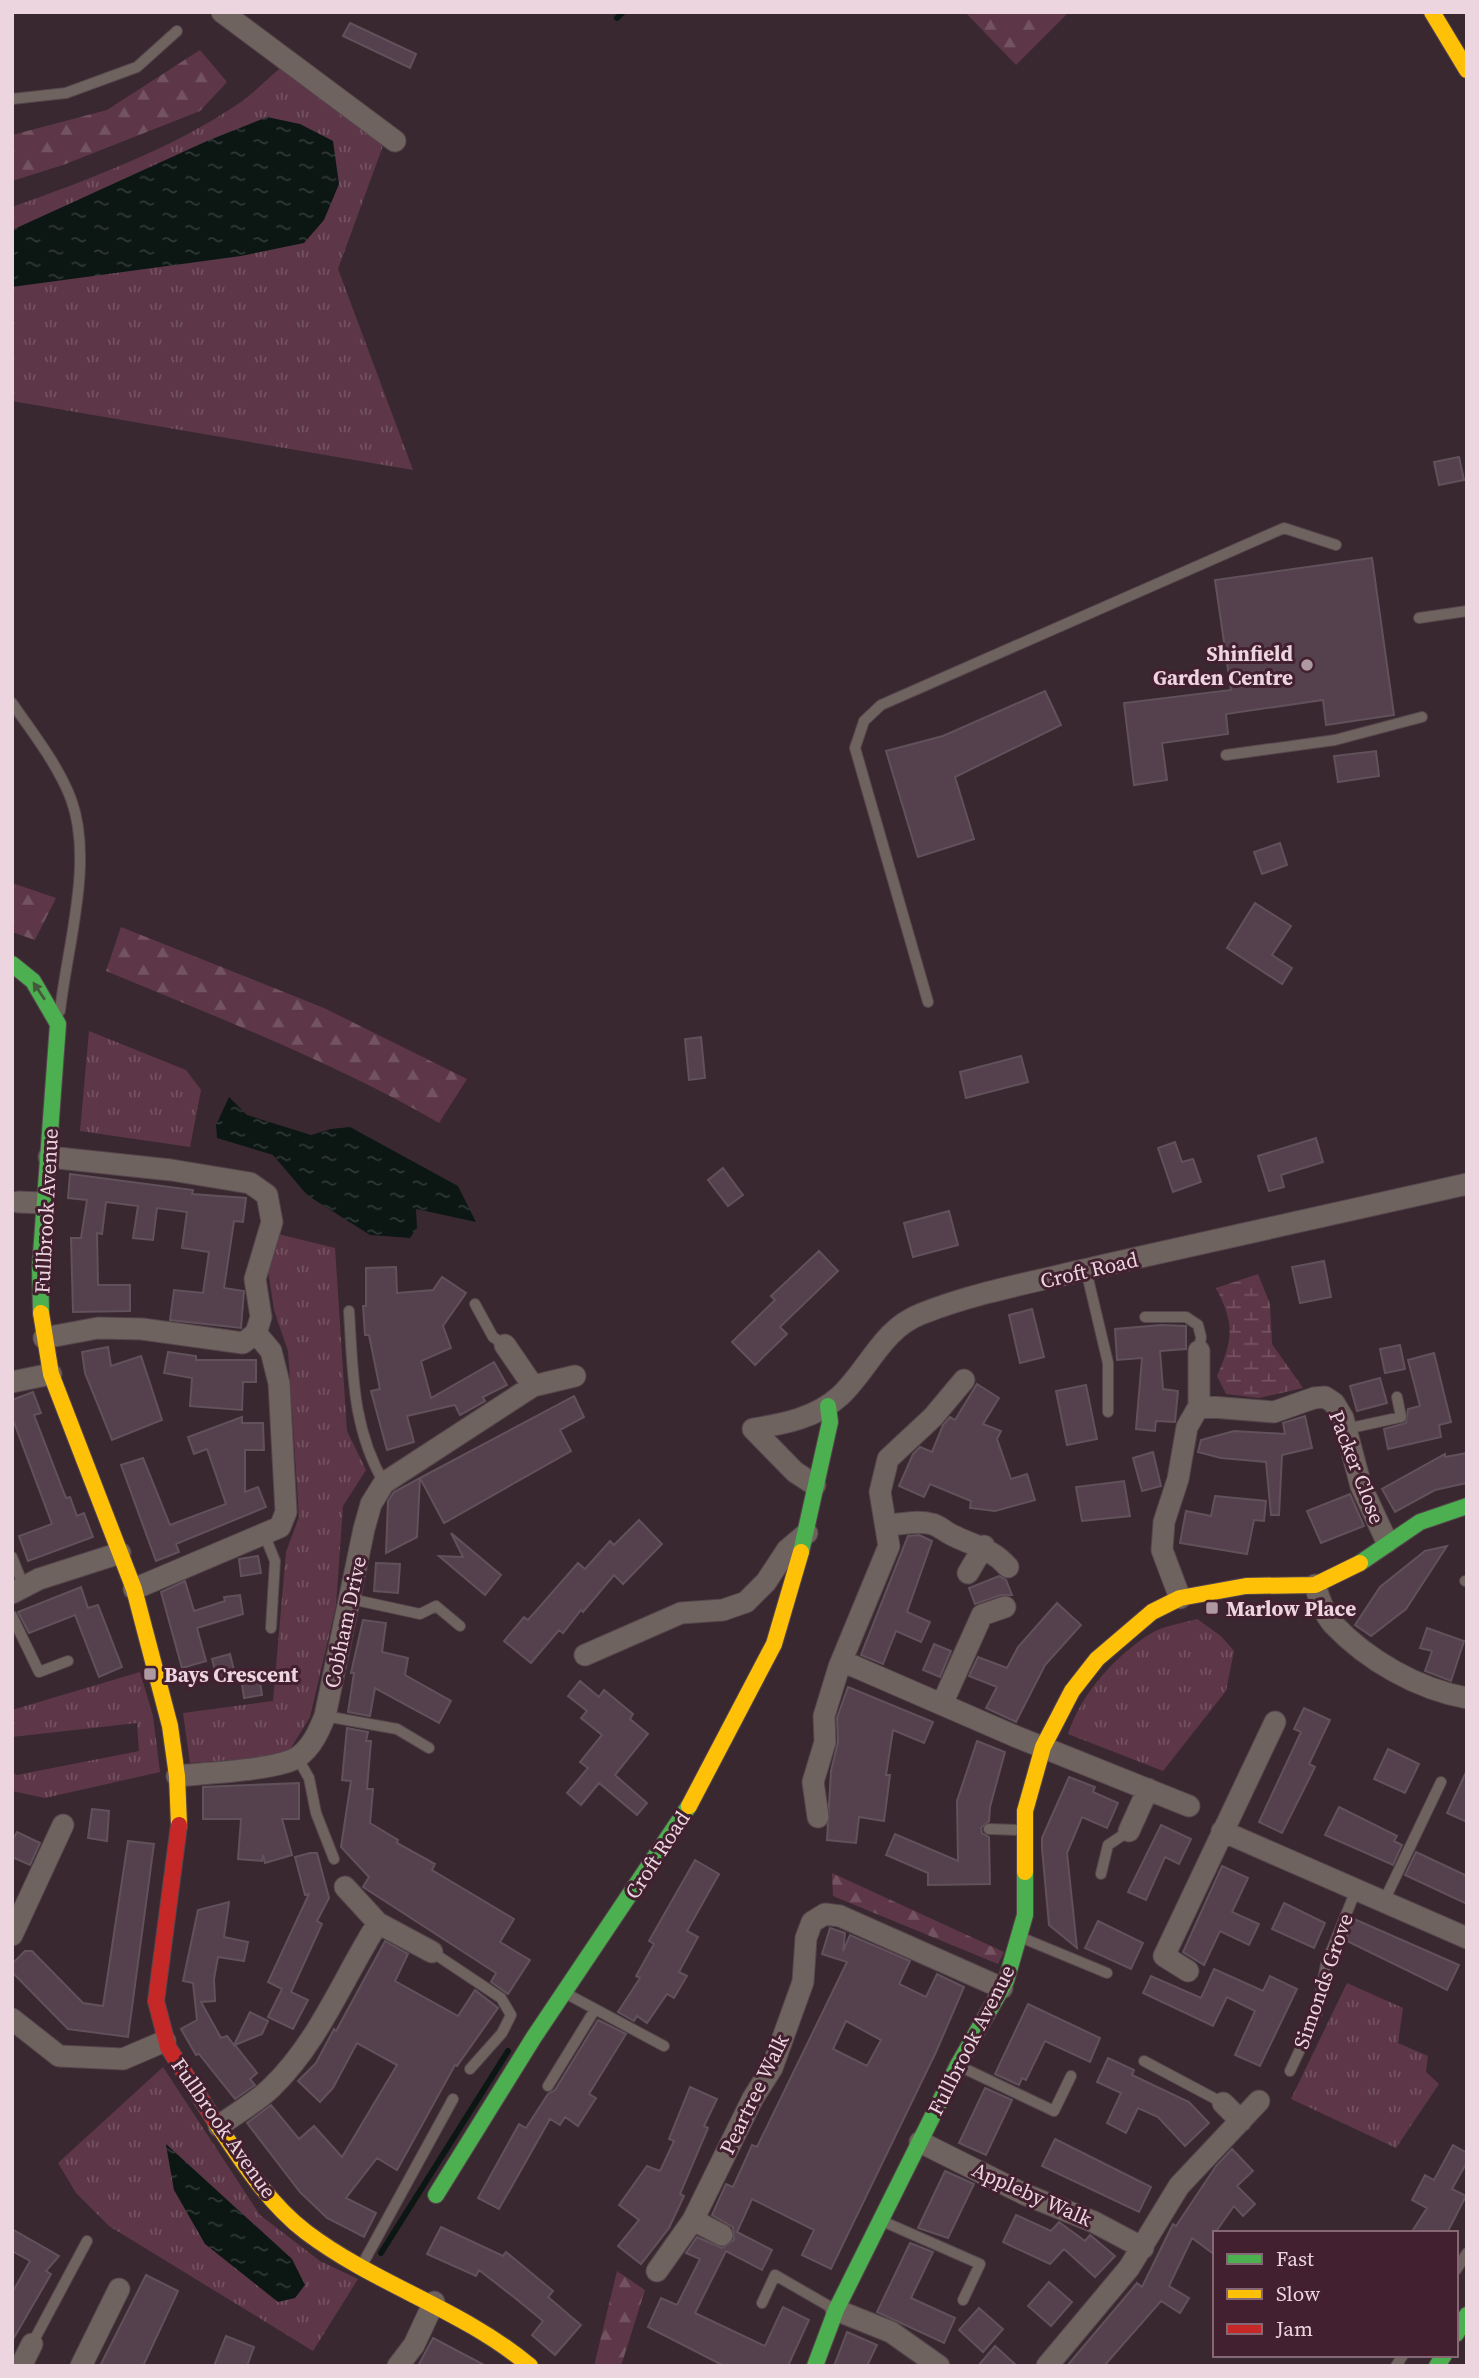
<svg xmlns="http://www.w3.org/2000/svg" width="1479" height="2378" font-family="'Source Serif 4',serif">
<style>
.grass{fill:url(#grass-tufts);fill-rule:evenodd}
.forest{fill:url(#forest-firs)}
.wetland{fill:url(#wetland-marsh)}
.water{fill:url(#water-ripples)}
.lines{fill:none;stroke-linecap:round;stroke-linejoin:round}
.stream{stroke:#0c1714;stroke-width:6}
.building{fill:#55414e;stroke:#60515a;stroke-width:2;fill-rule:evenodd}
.lane-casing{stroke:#55454c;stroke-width:12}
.street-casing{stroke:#55454c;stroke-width:23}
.fast-casing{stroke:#55454c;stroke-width:18}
.slow-casing{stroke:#55454c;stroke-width:18}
.jam-casing{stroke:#55454c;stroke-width:18}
.lane{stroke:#6f635f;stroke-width:10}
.street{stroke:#6f635f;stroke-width:21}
.fast{stroke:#4caf50;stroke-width:16}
.slow{stroke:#ffc107;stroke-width:16}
.jam{stroke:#c62828;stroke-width:16}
.oneway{fill:#46593c}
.poi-dot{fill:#ae98a1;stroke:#42202f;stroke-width:2.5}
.labels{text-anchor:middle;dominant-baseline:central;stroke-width:6;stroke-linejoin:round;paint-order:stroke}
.poi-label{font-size:21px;font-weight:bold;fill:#ecd5de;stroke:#42202f;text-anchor:start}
.street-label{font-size:21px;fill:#ecd5de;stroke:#42202f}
</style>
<defs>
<pattern id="grass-tufts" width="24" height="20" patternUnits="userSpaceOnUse" patternTransform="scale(1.75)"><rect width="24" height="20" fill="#5d3747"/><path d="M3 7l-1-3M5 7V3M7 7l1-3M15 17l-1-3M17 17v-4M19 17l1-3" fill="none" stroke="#745361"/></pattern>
<pattern id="forest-firs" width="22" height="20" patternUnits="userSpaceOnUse" patternTransform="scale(1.75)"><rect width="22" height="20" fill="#5d3747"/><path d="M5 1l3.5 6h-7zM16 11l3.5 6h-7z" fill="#745361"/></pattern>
<pattern id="wetland-marsh" width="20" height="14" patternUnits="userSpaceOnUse" patternTransform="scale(1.75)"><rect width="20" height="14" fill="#5d3747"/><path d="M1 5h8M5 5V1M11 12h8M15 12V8" fill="none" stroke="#745361"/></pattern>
<pattern id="water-ripples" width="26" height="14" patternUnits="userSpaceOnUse" patternTransform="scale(1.75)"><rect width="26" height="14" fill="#0c1714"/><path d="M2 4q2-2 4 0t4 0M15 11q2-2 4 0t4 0" fill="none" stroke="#303836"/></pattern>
</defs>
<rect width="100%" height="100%" fill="#3a2830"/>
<!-- grass -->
<path class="grass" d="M283 66 384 143 338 269 413 470 12 401V207C85 181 174 148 238 104 254 93 268 78 283 66Z
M89 1031 186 1070 201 1090 190 1147 80 1131Z
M278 1234 335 1248 347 1431 366 1470 343 1506 336 1606 310 1717 286 1756 190 1763 183 1713 273 1701 286 1552 299 1517 288 1351 274 1310 268 1270Z
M1197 1619 1221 1636 1234 1651 1226 1691 1163 1771 1068 1734C1081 1694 1115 1656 1150 1634 1163 1626 1182 1623 1197 1619Z
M140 1672 153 1716 160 1772 45 1798 12 1791V1772L17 1775 139 1751 137 1723 12 1737V1710Z
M1347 1983 1403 2008 1398 2043 1428 2056 1426 2072 1439 2084 1396 2148 1291 2099Z
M163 2067 260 2215 320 2261 358 2279 313 2351 109 2226 76 2193 58 2163ZM166 2146H167L199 2178 174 2190Z"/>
<!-- forest -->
<path class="forest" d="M965 12H1069L1016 65Z
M200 50 227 82 200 111 63 165 12 181V135L107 110Z
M12 883 56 898 35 940 12 932Z
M121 927 324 1008 467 1079 439 1123C333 1062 219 1018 106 971Z
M832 1873 1004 1952 998 1964 833 1896Z
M617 2271 645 2290 621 2366H594Z"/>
<!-- wetland -->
<path class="wetland" d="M1258 1274 1270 1304 1272 1344 1303 1388 1259 1398 1226 1394 1217 1376C1233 1339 1235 1325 1216 1288Z"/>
<!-- water -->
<path class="water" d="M267 117 300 124 333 141 339 184 324 220 304 243 241 256 12 287V230L207 141Z
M229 1097 247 1115 311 1135 331 1129 350 1127 458 1186 476 1222 416 1209 417 1228 410 1238 370 1235 307 1195 273 1155 217 1138 216 1125Z
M166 2144 292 2259 305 2285 295 2298 278 2302 205 2244 174 2190Z"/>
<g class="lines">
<!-- stream -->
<path class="stream" d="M617 18 623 12
M381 2253 508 2051"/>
</g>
<!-- building -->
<path class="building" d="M350 23 416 54 410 68 343 36Z
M1459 457 1464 480 1439 485 1434 462Z
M1372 558 1394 715 1326 725 1323 700 1226 714 1228 734 1162 743 1167 780 1134 785 1124 703 1231 690 1215 580Z
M1045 691 1061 725 955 777 974 839 918 857 886 751 943 736Z
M1376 751 1379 776 1338 782 1334 756Z
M1280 843 1287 865 1262 874 1254 852Z
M1255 903 1291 926 1272 955 1292 968 1282 984 1227 948Z
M701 1037 705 1078 689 1080 685 1039Z
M1021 1056 1028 1082 966 1098 960 1072Z
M1316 1138 1323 1162 1281 1175 1284 1187 1269 1191 1258 1156Z
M1175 1142 1182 1162 1193 1159 1201 1182 1173 1192 1158 1148Z
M723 1168 743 1195 728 1206 708 1180Z
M70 1174 193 1190 192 1194 246 1198 243 1222 234 1221 224 1288 244 1291 241 1328 170 1320 174 1290 203 1293 209 1252 182 1248 187 1212 157 1208 153 1240 133 1238 138 1206 106 1202 102 1234 97 1233 98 1285H130V1311L73 1312 71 1238H81L87 1200 68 1198Z
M949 1211 958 1245 913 1257 904 1223Z
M819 1251 838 1271 780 1327 787 1334 755 1365 732 1342 775 1300 771 1296Z
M1324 1261 1331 1297 1300 1303 1292 1267Z
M396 1267 397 1293 433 1290 442 1277 466 1293 443 1326 451 1348 421 1361 431 1398 494 1362 507 1385 483 1397 485 1401 460 1415 455 1405 407 1416 414 1442 387 1450 371 1391 380 1389 369 1335H365L363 1306H366V1268Z
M1032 1309 1044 1357 1020 1363 1009 1315Z
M1161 1325 1186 1326V1349L1160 1351 1163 1389 1178 1391 1175 1422 1156 1421 1155 1431 1136 1429 1142 1358 1117 1360 1115 1329Z
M1400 1345 1405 1369 1385 1373 1380 1349Z
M108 1347 111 1366 141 1356 162 1420 112 1440 85 1373 82 1352Z
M168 1352 196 1356V1360H256V1382H243L242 1410 190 1406 192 1378 164 1373Z
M1434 1353 1451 1422 1439 1425 1441 1437 1388 1449 1384 1429 1406 1423 1408 1409 1420 1406 1408 1360Z
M1380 1378 1387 1403 1357 1411 1350 1386Z
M977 1384 999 1398 983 1424 1001 1431 997 1439 1011 1479 1027 1474 1035 1500 995 1511 970 1508 971 1501 930 1484 924 1497 899 1486 913 1454 920 1447 932 1452 943 1425 950 1417 955 1420Z
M1086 1385 1097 1439 1067 1445 1056 1391Z
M33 1392 41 1413 34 1415 66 1498 70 1497 77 1516 84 1513 93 1537 28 1561 19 1536 52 1524 12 1417V1400Z
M574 1396 584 1417 560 1430 571 1451 444 1523 420 1478Z
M1305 1416 1312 1448 1282 1455 1279 1515H1271L1266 1462 1221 1458 1198 1452 1201 1440 1234 1431 1285 1434 1283 1423Z
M242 1417V1423H263L264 1450H245V1492L258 1487 266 1507 176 1544 179 1552 156 1561 121 1465 143 1458 170 1525 226 1504 207 1449 194 1454 188 1437Z
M1153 1452 1161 1486 1142 1491 1133 1458Z
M1467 1453V1483L1435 1490 1395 1512 1382 1489 1445 1454V1457Z
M420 1478 417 1537 386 1553 388 1501 394 1492Z
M1124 1481 1130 1516 1082 1521 1076 1487Z
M1350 1494 1364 1526 1321 1543 1307 1511Z
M1215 1496 1266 1501 1264 1521 1254 1520 1247 1554 1180 1543 1186 1511 1211 1516Z
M639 1520 662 1544 623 1584 614 1575 583 1612 581 1610 563 1633 559 1630 531 1663 504 1641 524 1617 528 1620 578 1563 585 1569 610 1541 614 1545Z
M451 1533 501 1575 485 1595 439 1556 463 1557Z
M919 1535 932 1541 907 1612 930 1622 921 1642 896 1631 883 1664 861 1655 908 1536Z
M1447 1546 1406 1609 1371 1636 1355 1625 1380 1587 1425 1551Z
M258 1556 261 1573 241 1576 239 1559Z
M376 1563 400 1564 398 1593 374 1591Z
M999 1576 1006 1580 1012 1595H1001L975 1604 969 1588Z
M185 1581 194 1611 225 1601 224 1597 240 1595 243 1614 197 1628 206 1661 182 1668 161 1592Z
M81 1587 88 1608 98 1605 122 1667 99 1677 75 1615 29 1633 18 1612Z
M1057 1603 1081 1625 1045 1665 1016 1722 986 1708 997 1687 969 1676 978 1657 1007 1668 1018 1647Z
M363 1620 386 1623 382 1652 408 1658 405 1675 451 1701 439 1723 375 1688 370 1716 348 1712 354 1673H351Z
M1427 1628 1464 1641 1451 1681 1425 1671 1432 1651 1420 1648Z
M934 1644 951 1651 940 1677 923 1670Z
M230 1654 235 1674 217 1678 212 1659Z
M259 1675 262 1695 244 1698 241 1678Z
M580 1681 599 1697 604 1690 633 1714 630 1719 648 1734 615 1775 647 1803 637 1815 599 1783 581 1805 567 1793 588 1768 580 1762 602 1735 581 1718 587 1711 568 1696Z
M848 1687 933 1722 924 1743 893 1730 886 1775H890L884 1821 859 1817 856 1843 827 1840 831 1771 838 1742 837 1718Z
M1304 1708 1330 1720 1309 1764 1315 1767 1282 1833 1259 1822 1301 1732 1294 1729Z
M347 1728 368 1732 366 1741H371L367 1789H373L370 1823 398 1840 397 1843 435 1864 432 1870 514 1919 500 1942 530 1960 508 1994 491 1982 496 1973 363 1887 369 1877 341 1847 351 1781 342 1780Z
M977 1741 1005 1752 990 1807 989 1821 981 1828 982 1833 989 1837 990 1884 928 1885V1873L886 1855 895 1834 958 1861 957 1801Z
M1388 1749 1419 1764 1405 1793 1374 1779Z
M1467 1770V1822L1447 1813Z
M1069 1777 1095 1787 1093 1792 1118 1803 1107 1828 1082 1817 1067 1853 1077 1948 1049 1925 1042 1848V1838Z
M299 1783V1819H282L292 1855 265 1863 263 1855 262 1861 238 1859 241 1819H203V1787Z
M1339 1807 1397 1836 1394 1841 1402 1845 1393 1865 1325 1835Z
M92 1809 109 1811 107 1841 88 1838Z
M1161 1825 1191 1839 1179 1864 1165 1857 1146 1900 1128 1892Z
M17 1832 40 1843 30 1865 12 1857V1841Z
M128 1841 154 1844 128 2037 68 2029 12 1972V1964L25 1951H32L83 2003 103 2006Z
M1416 1852 1467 1876V1904L1405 1875Z
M310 1853H317L329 1898 317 1921 322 1924 291 1992 308 2000 293 2029 268 2017 282 1989 268 1982 309 1894 305 1895 295 1857Z
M695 1860 719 1874 687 1931 698 1937 679 1972 687 1976 674 1998 667 1994 647 2023 637 2016 634 2021 618 2012 640 1978 636 1976 654 1944 649 1941Z
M1222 1866 1248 1878 1232 1912 1259 1924 1249 1945 1220 1931 1204 1965 1183 1952Z
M229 1902 224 1937 248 1942 244 1961 218 1957 214 1979 215 2001 201 2002 221 2038 227 2036 234 2045 250 2012 268 2021 262 2034 235 2045 257 2073 250 2079 255 2085 235 2099 199 2054 196 2055 181 2029 197 2020 193 1983 183 1981 198 1910Z
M1284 1903 1325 1923 1314 1948 1272 1929Z
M1354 1919 1459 1965 1447 1990 1345 1940Z
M1098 1921 1143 1943 1131 1969 1085 1948Z
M830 1928 845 1933 843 1951 850 1935 910 1961 899 1984 926 1997 937 1974 964 1987 936 2052 831 2269 802 2255 814 2230 752 2199 737 2232 772 2250 762 2270 726 2251 695 2313 765 2346 783 2307 809 2320 788 2366H724L648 2327 661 2298 677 2305 700 2259 686 2253 697 2237 722 2248 734 2240 733 2227 712 2215 726 2184 733 2187 752 2145 757 2147 847 1962 822 1954ZM846 2021 881 2040 867 2066 833 2049Z
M385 1941 408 1954 395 1981 458 2016 475 1990 498 2008 457 2066 455 2065 397 2170 377 2158 346 2198 376 2213 364 2237 327 2218 300 2192 247 2123 271 2105 299 2139 314 2126 342 2157 397 2065 357 2043 333 2088 320 2102 298 2081 316 2063 334 2029 336 2031Z
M1214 1969 1263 1991 1270 1976 1297 1989 1260 2066 1235 2055 1255 2011 1227 1997 1213 2026 1143 1993 1151 1976 1201 1998Z
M1028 2004 1100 2038 1090 2062 1045 2041 1026 2080 1022 2078 1019 2085 995 2074Z
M598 2020 626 2034 589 2094 596 2098 578 2126 565 2117 560 2125 550 2119 499 2209 478 2198 519 2124 526 2128 548 2094 555 2090Z
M1108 2058 1134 2070 1132 2075 1189 2102 1209 2123 1185 2146 1158 2117 1138 2108 1126 2133 1107 2123 1121 2093 1097 2082Z
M690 2087 717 2099 704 2126 708 2128 680 2194 684 2196 669 2228 641 2264 618 2246 639 2220 619 2205 647 2166 660 2171 674 2141 669 2139Z
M985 2088 1012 2100 986 2155 959 2143Z
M1055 2139 1151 2187 1139 2212 1042 2166Z
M1453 2145 1467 2153V2162L1452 2189 1466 2196 1447 2233H1411L1427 2208 1412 2200 1425 2175 1434 2180Z
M1232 2149 1253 2171 1237 2186 1255 2204 1243 2216 1234 2206 1215 2233V2255L1192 2238 1169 2286 1189 2298 1180 2313 1161 2301 1104 2366H1067L1137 2283 1142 2287 1173 2224 1176 2226 1216 2166Z
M945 2171 974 2184 948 2238 918 2228Z
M1016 2215 1051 2231 1059 2222 1085 2241 1090 2235 1115 2256 1095 2277 1064 2249 1050 2264 1003 2242Z
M441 2227 503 2256 506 2252 553 2291 548 2297 581 2325 555 2355 532 2335 543 2321 515 2298 479 2270 476 2276 427 2254Z
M12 2229 59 2256 46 2271 51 2274 12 2341V2293L30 2261 12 2251Z
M910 2243 933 2252 911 2298 955 2318 944 2343 877 2312Z
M146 2275 178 2291 143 2366H100Z
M1049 2282 1072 2302 1051 2326 1028 2306Z
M979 2308 1003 2329 983 2352 959 2330Z
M847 2332 877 2345 867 2366H834Z
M226 2336 254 2347 247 2366H214Z
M433 2338 486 2366H418Z
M995 2346 1017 2366H978Z"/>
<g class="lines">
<!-- lane casing -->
<g class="lane-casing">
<path id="lane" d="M12 99 66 93 137 67 177 31
M1419 618 1467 611
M12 703C33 733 58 765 71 799 94 861 67 947 60 1011
M1226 755 1335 740 1422 717
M928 1002 855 748 864 721 881 705 1284 528 1336 545
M1086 1270 1108 1363V1412
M475 1304 493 1337 505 1345
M349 1311C353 1372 352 1428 384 1483
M1145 1317H1186L1198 1325 1201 1337 1199 1351
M1346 1429 1401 1417 1397 1397
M265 1536 275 1561 271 1628
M12 1557 24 1587
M1465 1581H1467
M351 1599 420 1614 436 1606 460 1626
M12 1616 39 1672 68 1661
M325 1716 397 1729 429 1748
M297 1757 309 1778 316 1813 334 1859
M989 1829 1021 1830
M1101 1874 1108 1845 1129 1831
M1384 1901 1441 1782
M1020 1937 1107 1973
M432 1952 501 1998 511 2015 502 2033 470 2069
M567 1994 664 2046
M1144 2061 1223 2103
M959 2066 1054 2111 1071 2076
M1290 2071 1317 2013 1326 1964 1356 1890
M548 2086 594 2011
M882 2221 980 2264 963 2300
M362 2265 453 2099
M1456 2270 1467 2253
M762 2303 775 2275 834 2309
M32 2344 87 2241
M1396 2366 1403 2355"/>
</g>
<!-- street casing -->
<g class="street-casing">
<path id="street" d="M222 12 395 141
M18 1202 43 1203
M44 1338 98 1328 142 1329 243 1343 256 1333 261 1317 255 1279 272 1222 267 1195 250 1183 171 1170 49 1157
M505 1345 533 1386
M12 1382 51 1374
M1199 1406V1351
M815 1485 795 1472 753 1429C783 1424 816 1418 840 1396 869 1369 882 1329 921 1314 979 1291 1044 1280 1105 1265 1225 1237 1346 1212 1467 1184
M888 1525C903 1524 918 1520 932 1524 940 1526 945 1532 952 1535 974 1546 991 1548 1008 1567
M968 1573 984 1546
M1315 1585C1319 1598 1324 1614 1333 1624 1368 1661 1418 1689 1467 1698
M134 1589 280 1527 286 1512 279 1383 271 1351 256 1333
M12 1593 39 1579 120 1553
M1180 1598 1162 1550 1164 1522 1178 1479 1187 1427 1199 1406 1274 1412 1314 1398 1325 1397 1334 1403 1343 1418 1361 1486 1387 1542
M585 1655 681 1613 723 1610 746 1602 766 1582 787 1550 807 1533
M842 1661 1017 1737 1189 1806
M942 1704 982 1615 1005 1607
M177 1776C204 1773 279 1770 298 1757 312 1747 319 1731 325 1716L364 1529 371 1504 384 1483 533 1386 575 1376
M818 1817 813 1782 825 1742 824 1716 839 1667 889 1546 880 1492 888 1459 933 1417 964 1380
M1129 1831 1148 1789
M1222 1831 1467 1938
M345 1887 378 1923 432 1952
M12 1935 63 1825
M1188 1971 1164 1956 1275 1722
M12 2019 59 2056 123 2059 165 2041
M1223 2103 1241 2121
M219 2126C236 2113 257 2102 272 2087 320 2040 343 1978 378 1923
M920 2142 1024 2194 1094 2222 1143 2248
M693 2220 722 2235
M657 2271 693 2220 753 2098 772 2068 803 1982 806 1938 812 1922 825 1914 840 1916 1002 1988
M836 2310 891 2332 939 2366
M21 2366 32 2344
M81 2366 119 2289
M398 2366 414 2345 434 2302
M1047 2366 1129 2268 1179 2186 1259 2101"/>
</g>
<!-- fast casing -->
<g class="fast-casing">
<path id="fast" d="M12 964 33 981 58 1024 40 1268 41 1313
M801 1552 830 1422 828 1406
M1360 1563 1420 1522 1467 1506
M436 2195 534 2037 689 1806
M1456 2334 1467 2315
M815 2366 836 2310 958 2065 1006 1981 1025 1915V1872
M1437 2366 1444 2355"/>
</g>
<!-- slow casing -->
<g class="slow-casing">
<path id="slow" d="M1432 12 1467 70
M41 1313 51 1374 134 1589 170 1726 177 1776 179 1825
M689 1806 774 1644 801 1552
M1025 1872V1811L1043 1747 1072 1691 1097 1659 1152 1612 1180 1598 1246 1586 1315 1585 1360 1563
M215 2121C241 2160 268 2203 306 2232 376 2285 462 2309 530 2366"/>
</g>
<!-- jam casing -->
<g class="jam-casing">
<path id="jam" d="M179 1825 156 2001 168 2047 215 2121"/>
</g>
<!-- lane -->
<use href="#lane" class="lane"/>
<!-- street -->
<use href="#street" class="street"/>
<!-- fast -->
<use href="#fast" class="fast"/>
<!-- slow -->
<use href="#slow" class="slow"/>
<!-- jam -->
<use href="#jam" class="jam"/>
</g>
<!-- one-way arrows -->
<defs><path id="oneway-solid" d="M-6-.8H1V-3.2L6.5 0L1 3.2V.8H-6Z" transform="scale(1.75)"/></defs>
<use class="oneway" href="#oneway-solid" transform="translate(39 991) rotate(-124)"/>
<!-- markers -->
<g class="poi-dot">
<circle cx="1307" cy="665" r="7"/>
<rect x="1205" y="1601" width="14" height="14" rx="3.5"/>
<rect x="143" y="1667" width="14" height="14" rx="3.5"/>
</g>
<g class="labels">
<!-- poi labels -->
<g class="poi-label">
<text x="1293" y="653" text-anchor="end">Shinfield<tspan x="1293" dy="24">Garden Centre</tspan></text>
<text x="1226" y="1608">Marlow Place</text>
<text x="164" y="1674">Bays Crescent</text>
</g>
<!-- street labels -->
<g class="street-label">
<text transform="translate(46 1211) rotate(-87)">Fullbrook Avenue</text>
<text transform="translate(1089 1270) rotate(-13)">Croft Road</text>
<text transform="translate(1357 1467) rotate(69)">Packer Close</text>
<text transform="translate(345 1622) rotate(-78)">Cobham Drive</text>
<text transform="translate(657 1855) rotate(-57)">Croft Road</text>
<text transform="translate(1323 1981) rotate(-71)">Simonds Grove</text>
<text transform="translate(971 2040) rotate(-63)">Fullbrook Avenue</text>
<text transform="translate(754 2094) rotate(-64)">Peartree Walk</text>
<text transform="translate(224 2128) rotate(55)">Fullbrook Avenue</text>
<text transform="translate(1032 2194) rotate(24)">Appleby Walk</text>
</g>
</g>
<!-- border -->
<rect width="1479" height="2378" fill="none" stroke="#ecd5de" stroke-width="28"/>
<!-- legend -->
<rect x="1213" y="2231" width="245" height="126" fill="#42202f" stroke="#866875" stroke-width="2"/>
<rect x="1227" y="2254" width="35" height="10" fill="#4caf50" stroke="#866875" stroke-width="2"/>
<text x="1276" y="2266" font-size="21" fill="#ecd5de">Fast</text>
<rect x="1227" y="2289" width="35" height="10" fill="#ffc107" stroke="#866875" stroke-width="2"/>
<text x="1276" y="2301" font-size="21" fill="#ecd5de">Slow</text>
<rect x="1227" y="2324" width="35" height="10" fill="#c62828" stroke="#866875" stroke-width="2"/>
<text x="1276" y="2336" font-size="21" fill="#ecd5de">Jam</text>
</svg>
